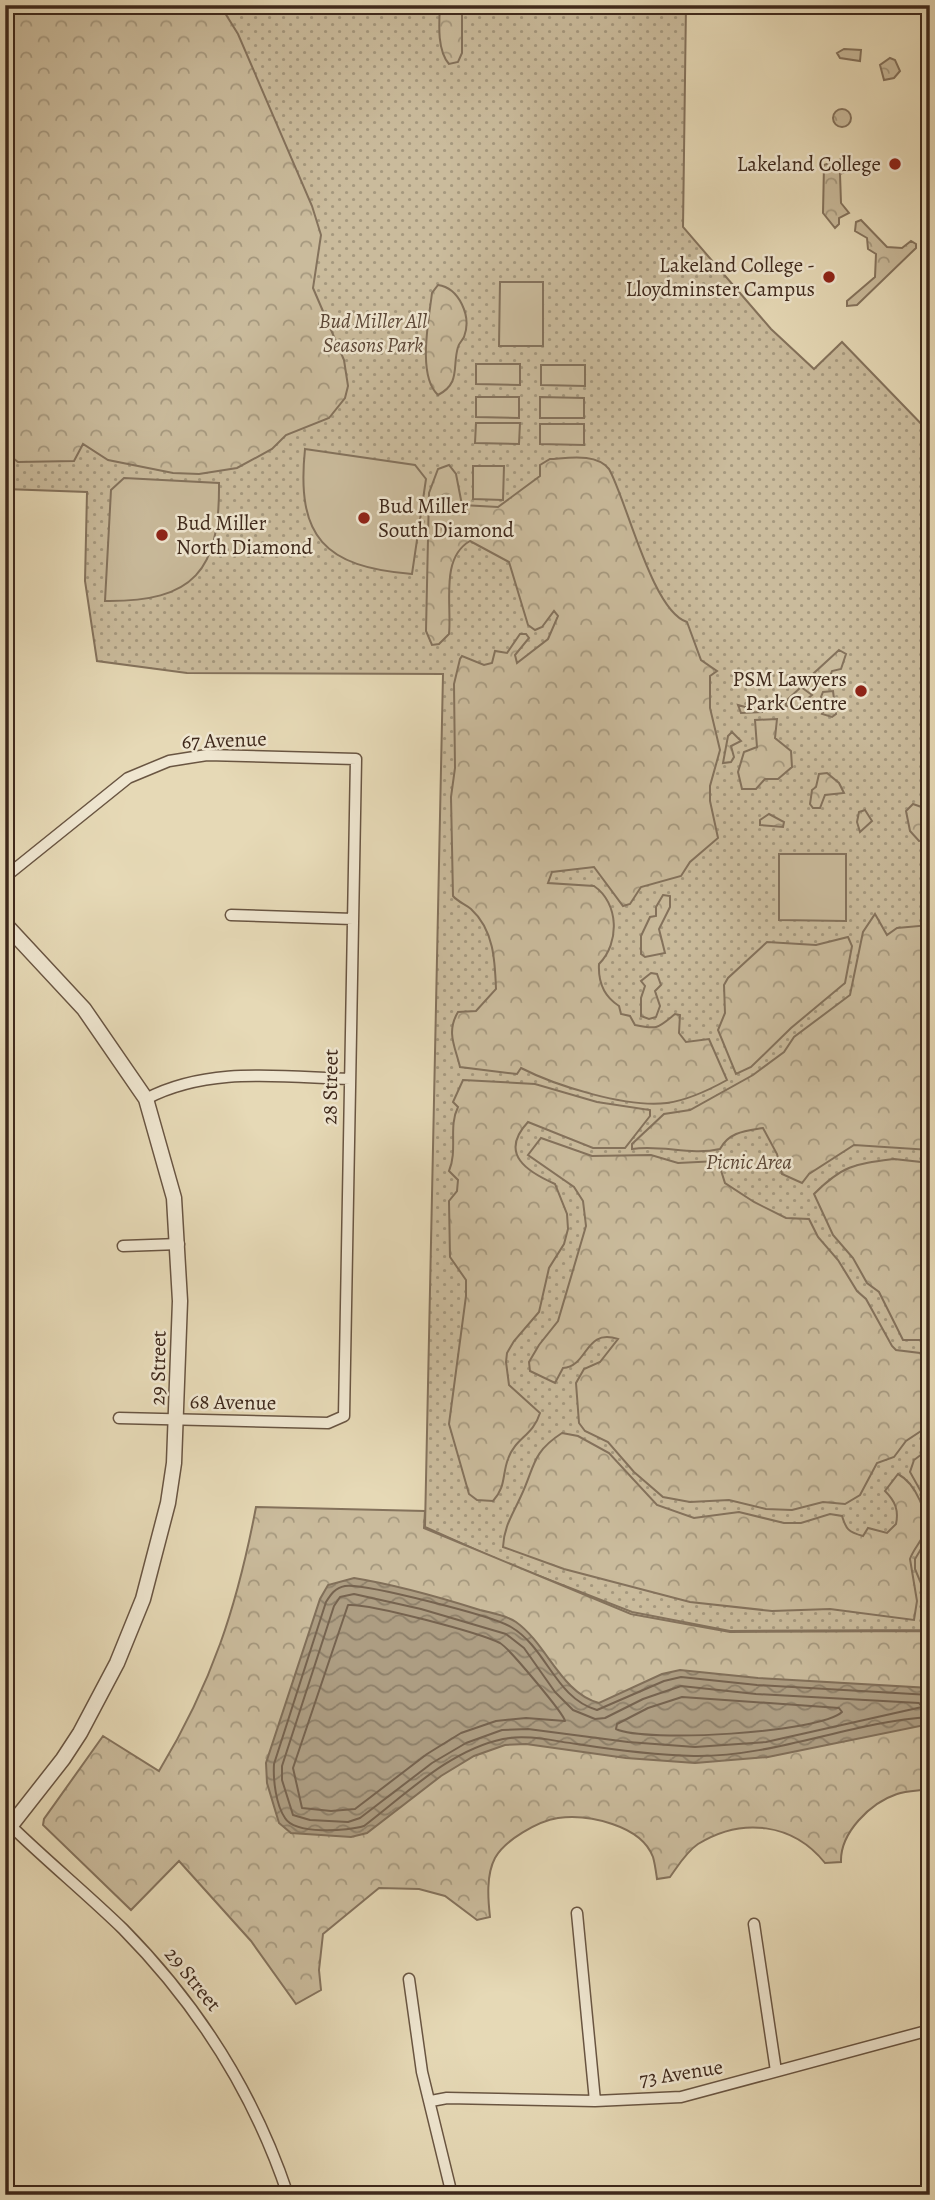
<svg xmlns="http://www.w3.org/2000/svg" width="935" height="2200" font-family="Alegreya,serif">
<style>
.grass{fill:url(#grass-dots);stroke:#84725c;stroke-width:2}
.forest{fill:url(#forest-crowns);stroke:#84725c;stroke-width:2}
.pitch{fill:#cabb9c;stroke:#84725c;stroke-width:2}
.water{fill:url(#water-waves);stroke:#816f59;stroke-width:2}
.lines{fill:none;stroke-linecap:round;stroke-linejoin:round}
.shore{stroke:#76634f;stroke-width:2}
.minor-casing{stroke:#695542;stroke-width:13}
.tertiary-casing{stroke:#695542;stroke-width:17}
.minor{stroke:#efe6d0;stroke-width:10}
.tertiary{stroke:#efe6d0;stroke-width:14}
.poi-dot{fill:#8f2418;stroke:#efe6d0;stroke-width:2.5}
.labels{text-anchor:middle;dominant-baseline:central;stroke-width:5;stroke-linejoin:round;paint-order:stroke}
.poi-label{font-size:21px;fill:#3f291c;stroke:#efe6d0;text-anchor:end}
.park-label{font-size:21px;font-style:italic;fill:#5b4636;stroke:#efe6d0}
.street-label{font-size:21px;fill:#3f291c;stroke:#efe6d0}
</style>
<defs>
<pattern id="grass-dots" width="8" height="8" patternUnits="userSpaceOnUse" patternTransform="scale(1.75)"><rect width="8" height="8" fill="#cabb9c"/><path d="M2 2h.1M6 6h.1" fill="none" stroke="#a5987e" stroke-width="1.8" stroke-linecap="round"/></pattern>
<pattern id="forest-crowns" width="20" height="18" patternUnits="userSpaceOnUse" patternTransform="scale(1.75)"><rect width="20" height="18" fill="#cabb9c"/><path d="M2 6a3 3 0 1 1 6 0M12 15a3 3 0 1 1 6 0" fill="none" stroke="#a5987e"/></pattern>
<pattern id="water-waves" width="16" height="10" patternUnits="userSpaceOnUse" patternTransform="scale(1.75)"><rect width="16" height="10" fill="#ad9d82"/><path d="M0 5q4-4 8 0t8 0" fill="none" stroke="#8e806a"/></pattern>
</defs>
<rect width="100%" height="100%" fill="#e6d9b6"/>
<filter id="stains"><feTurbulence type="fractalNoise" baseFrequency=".00286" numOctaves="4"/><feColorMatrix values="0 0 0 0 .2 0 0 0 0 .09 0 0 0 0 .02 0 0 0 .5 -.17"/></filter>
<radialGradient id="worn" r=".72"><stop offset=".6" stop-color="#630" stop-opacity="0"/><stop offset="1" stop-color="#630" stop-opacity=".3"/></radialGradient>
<!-- grass -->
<path class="grass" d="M5 5H686L683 227 771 329 814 369 842 342 930 433V1630L730 1631 632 1612 503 1562 425 1527 443 674 187 673 97 661 85 581 87 492 5 489Z"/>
<!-- forest -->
<path class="forest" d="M8 5H220L238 34 312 206 321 235 313 288 344 360 348 386 345 398 329 418 286 435 272 449 237 468 199 474 173 473 108 460 83 444 74 461 18 462 5 452V33L9 30Z
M440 5H462V53L458 62 449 64C437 50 439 24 440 5Z
M844 49 861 50 860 61 840 58 837 53Z
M890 58 895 60 900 71 894 78 884 80 880 65Z
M833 118a9 9 0 1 1 18 0a9 9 0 1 1-18 0Z
M845 158 849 162 847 171 840 174 841 203 849 213 839 218V224L835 228 823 213 824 165Z
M861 220 887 247 902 248 911 241 916 244V248L857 305 847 306V301L875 277 876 254 868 249 867 238 855 231 856 222Z
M438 285C459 288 472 316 464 337 462 341 459 343 458 347 452 367 461 383 438 395 417 376 429 319 432 293Z
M550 459C569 458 596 453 609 469 627 501 652 611 687 622L701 660 717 671 710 676V708L720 750 710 786V801L718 838 690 862 681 876 641 887 630 904 623 906 594 867 552 872 548 883 594 886C619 903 620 943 599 964 598 982 603 996 619 1006L621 1014 630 1016 635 1025C658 1030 658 1028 675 1014L680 1015 679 1033 686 1042 709 1039 727 1080C709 1090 689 1100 667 1103 627 1108 556 1086 521 1068L517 1074 460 1067C455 1046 446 1032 458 1012L476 1011 496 989C495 961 494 930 471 909 465 904 458 902 453 896L451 797 455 768 454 684 460 659 462 656 484 665 492 663 495 651 507 653 520 634H526L529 638 515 655 517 663 548 639 558 616 554 611 542 627 535 630 528 625 509 562 470 541C440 558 452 605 449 634L439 644 432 645 426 631 429 493 438 469 449 465 456 474 462 505 498 507 540 476V465Z
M839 650 846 654 841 669 832 671 829 679 824 680 814 673Z
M801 687 812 695 796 708 786 706V701Z
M833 691 836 714 832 717 822 714 826 706 821 697 823 692Z
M753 701 762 704V712L741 713 738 705 749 708Z
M777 719 775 738 791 751 792 767 778 779H765L756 789H742L738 772 744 752 757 747 755 720Z
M732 732 741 741 731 746 734 757 731 762 723 763 728 736Z
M827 773 839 783 844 793 825 795 820 808H813L810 804 812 790 816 787 819 774Z
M913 804 930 810 927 840 919 841 910 831 906 811Z
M865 810 872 821 860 832 857 822 859 812Z
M769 814 784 822 783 827 760 825V820Z
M663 895 670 896V907L659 929 665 953 645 957 641 954V936L650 917 656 916V907Z
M875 914 887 935 897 928 930 925V1150L854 1145 809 1174 802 1183 782 1174 777 1154 763 1128C745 1131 729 1132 720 1149 690 1156 661 1144 632 1149V1144L664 1114 690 1110 753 1075 784 1052 794 1037 850 995 863 932Z
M848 937 852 946 845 983 791 1028 751 1067 736 1074 718 1030 725 1013 724 985 728 978 767 942 816 945Z
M651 973 657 974 661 985 655 991 660 1006 656 1017 649 1019 641 1016V998L645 986 641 981Z
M463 1080 535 1084 597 1102 650 1110V1116L625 1148H593L528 1122C498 1154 528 1172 555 1184L567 1214 568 1229 564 1244 549 1268 539 1312 514 1341 507 1353 506 1362 509 1385 540 1413C533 1436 515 1438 508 1459 502 1475 506 1487 493 1501L477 1500 469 1494 449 1424 466 1296V1280L450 1257 449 1201 457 1191 458 1180 449 1171C458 1150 448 1127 458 1107L453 1102Z
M541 1138 592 1156 651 1155 678 1163 718 1161 725 1183 754 1202 786 1218 809 1219 818 1237 838 1260 857 1291 866 1299 892 1346 896 1350 920 1353C933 1371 930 1404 930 1425L906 1441 894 1457 877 1463 860 1495 845 1504 823 1502 792 1510 766 1509 729 1500 690 1502 663 1497 634 1472 608 1442 585 1431 579 1423 576 1383 584 1369 600 1362 618 1339C584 1328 589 1366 563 1368L555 1383 530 1371 529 1362 539 1345 558 1321 586 1226 583 1201 574 1187 528 1155Z
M894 1159 930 1163V1340H903L879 1292 867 1283 853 1258 833 1235 814 1194C843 1165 855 1164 894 1159Z
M562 1433 578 1436 609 1453 657 1505 694 1518 739 1512 784 1523H801L830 1514 842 1516C846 1529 848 1532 863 1536L868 1528 887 1533 896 1524C899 1510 895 1501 885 1491L898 1474C915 1483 930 1514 924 1534 920 1543 913 1550 910 1559L917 1601 914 1620 830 1609 772 1611 690 1602 564 1569 503 1547C504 1526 513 1514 521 1496 535 1467 531 1453 562 1433Z
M930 1448V1508L910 1472 914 1460Z
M256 1507 425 1511 424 1528 631 1614 730 1632 930 1631V1789C919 1791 907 1790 897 1794 870 1803 840 1833 841 1862L825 1863C793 1823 742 1817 698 1844 686 1852 678 1866 670 1877L657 1879C656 1872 655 1864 653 1857 641 1825 588 1814 558 1818 538 1821 505 1840 495 1858 486 1875 488 1899 490 1917L477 1920 445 1896 419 1889 379 1888 323 1934 319 1970 321 1990 296 2004 251 1941 179 1861 131 1910 43 1825 44 1819 103 1736 159 1771C212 1683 237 1607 256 1507Z
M930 1534V1622L924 1621 925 1593 915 1569V1559Z"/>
<!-- pitch -->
<path class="pitch" d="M500 282H543V346H499Z
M476 364H520V385L476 384Z
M541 365H585V386L541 385Z
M476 397H519V418L476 417Z
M540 397 584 398V418H540Z
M476 423H520L519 444 475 443Z
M540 424H584V445L540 444Z
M305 449 415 465 426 479 412 574C324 567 296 537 305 449Z
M473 466H504L503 500 473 499Z
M124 478 219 483C220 571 194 602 105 601L111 490Z
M779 854H846V921L779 920Z"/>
<!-- water -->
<path class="water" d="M354 1578C397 1585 439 1597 480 1610 491 1613 506 1615 516 1622 547 1644 561 1693 599 1703L662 1674 680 1670 758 1678 930 1688V1724L768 1757 695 1763 626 1758 526 1744 505 1745 474 1756 441 1776 367 1833 351 1837 291 1833 279 1823 267 1783 266 1763 320 1599 328 1585Z"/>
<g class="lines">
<!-- shore -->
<path class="shore" d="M354 1594 421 1609 506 1634 524 1648 555 1692 573 1710 595 1719 605 1718 643 1699 681 1686 756 1694 919 1703 922 1707 766 1742 695 1747 628 1742 528 1729 502 1730 466 1743 432 1763 360 1818 348 1822 310 1820 293 1815 282 1780V1766L334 1606 340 1597Z
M348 1605C369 1603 480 1633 500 1643 509 1648 564 1714 565 1721L526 1718 496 1721 461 1733 427 1754 355 1809 331 1811 302 1808 293 1768Z
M930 1695 757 1685 681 1677 664 1681 597 1710C555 1698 547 1648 511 1627 493 1616 364 1583 345 1586 335 1588 331 1594 326 1602L274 1764C273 1780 276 1805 285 1818 295 1835 348 1831 364 1826 406 1794 450 1750 503 1739 527 1734 553 1741 577 1744 615 1750 655 1755 694 1756 775 1757 850 1722 930 1717
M682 1697 839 1708 842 1712C819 1733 645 1743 616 1729L617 1724 648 1708Z"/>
<!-- minor casing -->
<g class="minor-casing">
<path id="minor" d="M5 877 128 778 169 761 207 755 356 759 344 1416 328 1423 119 1418
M231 915 353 919
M146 1099C209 1066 281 1077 350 1079
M123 1246 179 1244
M12 1827C48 1862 87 1894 123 1929 198 2005 254 2093 288 2195
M577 1913 595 2101
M754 1924 776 2071
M409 1979 422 2072 452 2195
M431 2101 447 2098 595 2101 681 2097 930 2030"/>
</g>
<!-- tertiary casing -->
<g class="tertiary-casing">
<path id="tertiary" d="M5 924 84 1009 146 1099 174 1198 180 1301 174 1463 168 1503 143 1599 117 1663 80 1733 63 1759 5 1833"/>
</g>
<!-- minor -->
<use href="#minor" class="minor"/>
<!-- tertiary -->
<use href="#tertiary" class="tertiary"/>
</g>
<!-- markers -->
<g class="poi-dot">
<circle cx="895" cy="164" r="7"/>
<circle cx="829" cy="277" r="7"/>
<circle cx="364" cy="518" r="7"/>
<circle cx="162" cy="535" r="7"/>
<circle cx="861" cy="691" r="7"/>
</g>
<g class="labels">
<!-- poi labels -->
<g class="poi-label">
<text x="881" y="164">Lakeland College</text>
<text x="815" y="265">Lakeland College -<tspan x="815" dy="24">Lloydminster Campus</tspan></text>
<text x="378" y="506" text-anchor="start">Bud Miller<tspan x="378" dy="24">South Diamond</tspan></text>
<text x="176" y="523" text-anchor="start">Bud Miller<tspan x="176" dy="24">North Diamond</tspan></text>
<text x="847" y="679">PSM Lawyers<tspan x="847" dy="24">Park Centre</tspan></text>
</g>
<!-- park labels -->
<g class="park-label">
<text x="373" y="321">Bud Miller All<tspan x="373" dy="24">Seasons Park</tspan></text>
<text x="749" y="1162">Picnic Area</text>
</g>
<!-- street labels -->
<g class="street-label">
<text transform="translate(224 740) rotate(-2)">67 Avenue</text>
<text transform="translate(330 1087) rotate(-89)">28 Street</text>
<text transform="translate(158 1368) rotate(-89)">29 Street</text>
<text transform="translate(233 1402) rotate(1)">68 Avenue</text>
<text transform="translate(193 1979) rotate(51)">29 Street</text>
<text transform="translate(681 2073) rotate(-9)">73 Avenue</text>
</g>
</g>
<!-- margin -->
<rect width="935" height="2200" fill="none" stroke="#e6d9b6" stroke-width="28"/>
<rect x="7" y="7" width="921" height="2186" fill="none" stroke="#3f291c" stroke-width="3.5"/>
<rect x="14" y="14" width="907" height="2172" fill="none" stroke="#3f291c" stroke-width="2"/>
<rect width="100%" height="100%" filter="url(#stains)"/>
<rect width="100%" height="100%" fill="url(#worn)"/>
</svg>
